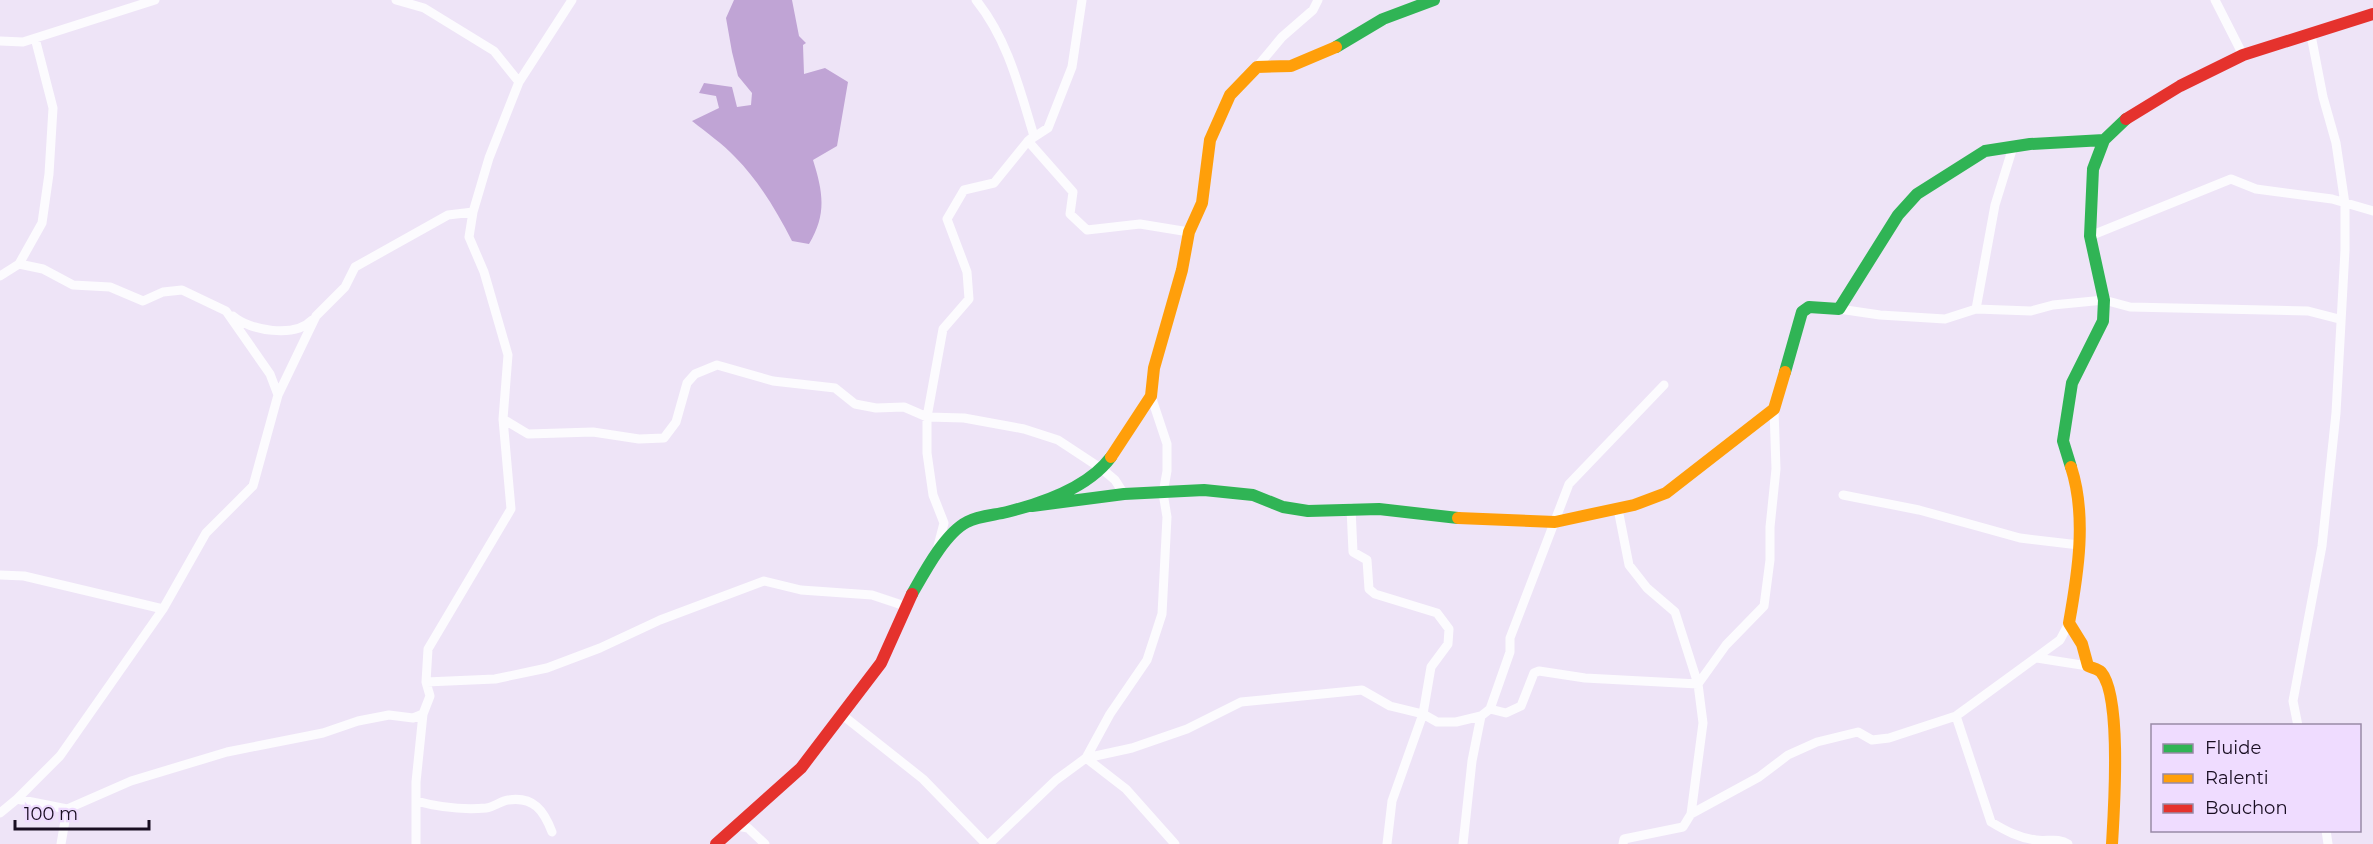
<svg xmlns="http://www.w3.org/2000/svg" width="2373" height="844" font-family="Montserrat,sans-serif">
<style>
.water{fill:#c0a4d5}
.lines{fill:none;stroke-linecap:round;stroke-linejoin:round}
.street{stroke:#fcfbfe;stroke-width:9}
.fast{stroke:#30b455;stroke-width:12}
.slow{stroke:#ff9f0a;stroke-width:12}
.jam{stroke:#e5322d;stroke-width:12}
</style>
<rect width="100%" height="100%" fill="#eee4f7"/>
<!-- water -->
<path class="water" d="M734 0H792L799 36 806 43 803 45 804 74 825 68 848 82 837 146 813 160C823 192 827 214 809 244L792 241C777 212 759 181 735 157 723 144 707 133 692 121L719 108 716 96 699 93 704 83 732 87 737 107 751 105 752 93 738 76 732 52 726 18Z"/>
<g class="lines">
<!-- street -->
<path class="street" d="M396 0 424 8 494 51 519 82
M976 0C1008 40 1019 87 1034 136L1028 141 1073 192 1070 214 1087 230 1140 224 1189 232
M2215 0 2243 55
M0 41 23 42 155 0
M1257 67 1282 37 1313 10 1318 0
M2090 236 2231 179 2256 189 2332 199 2373 211
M19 264 42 223 49 174 53 108 35 38
M0 276 19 264 43 269 73 285 110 287 143 301 163 292 182 290 226 311 270 374 278 395 253 486 206 533 163 609 60 756 17 799
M1839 309 1880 315 1945 319 1976 309 2031 311 2053 305 2104 300 2130 307 2308 311 2339 319
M1976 309 1995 205 2013 147
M233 316C250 331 295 338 312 320
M278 395 316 316 345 287 355 267 448 215 473 212
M503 419 528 434 593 432 639 439 664 438 676 422 687 383 695 374 717 365 773 381 835 388 855 404 876 408 904 407 927 417 964 418 1024 429 1058 440 1102 469 1115 480 1124 494
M1843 495 1919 510 2020 538 2079 545
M1351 508 1353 552 1367 560 1369 589 1375 594 1437 613 1449 629 1448 644 1431 667 1423 714 1392 801 1387 844
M937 550 944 523 933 495 927 453V417L943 329 969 299 967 272 947 219 964 190 994 183 1028 141 1048 128 1072 67 1082 0
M0 575 24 576 163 609
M2037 658 2088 666
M426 682 495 679 547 668 600 648 660 620 764 581 801 590 872 595 905 606
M1490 709 1506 713 1521 706 1534 673 1539 671 1585 678 1698 684 1675 612 1647 588 1629 565 1618 509
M841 714 923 779 986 844
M1956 716 1991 822C2006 831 2019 838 2036 840 2047 842 2058 837 2068 844
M2298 726 2293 701 2322 546 2336 413 2345 250V204L2336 143 2323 97 2311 35
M1086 758 1132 748 1187 729 1241 702 1362 690 1390 706 1423 714 1437 722H1456L1481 716
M1086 758 1126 789 1175 844
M416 801C438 807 463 810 486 808 494 807 501 801 508 800 534 796 544 811 552 832
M0 813 17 799 67 809 131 781 227 752 323 733 358 721 389 715 413 718 423 714
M1691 814 1759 777 1788 755 1817 742 1858 732 1872 740 1889 738 1956 716 2060 640 2069 623
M737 826 748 828 765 844
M2326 830 2328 844
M61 844 67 809
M416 844V782L423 714 430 696 426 682 428 649 511 509 503 419 508 355 484 272 469 237 473 212 489 158 519 82 572 0
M989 844 1056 780 1086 758 1110 714 1147 660 1162 614 1167 517 1163 493 1167 471V444L1151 396
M1463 844 1472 761 1481 716 1490 709 1510 652V638L1569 484 1664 385
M1623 844 1624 839 1683 827 1691 814 1703 723 1698 684 1726 645 1764 606 1770 560V527L1776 469 1774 409"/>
<!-- fast -->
<path class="fast" d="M1336 47 1383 19 1434 0
M1785 372 1802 312 1809 307 1839 309 1898 215 1917 194 1985 151 2030 144 2104 140
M2071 467 2063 441 2072 383 2103 321 2104 300 2090 236 2093 169 2104 140 2126 119
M1032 506 1124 494 1204 490 1253 495 1283 507 1308 511 1379 509 1458 518
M912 594C924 573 945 533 967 522 978 516 995 515 1007 512 1043 503 1088 488 1111 457"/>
<!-- slow -->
<path class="slow" d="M1111 457 1151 396 1154 368 1182 270 1189 232 1202 203 1210 140 1230 95 1257 67 1291 66 1336 47
M2071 467C2087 516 2078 573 2069 623L2082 644 2088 666C2092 668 2098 669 2101 672 2122 696 2114 810 2112 844
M1458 518 1555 522 1634 505 1666 493 1774 409 1785 372"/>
<!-- jam -->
<path class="jam" d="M2126 119 2180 86 2243 55 2373 14
M716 844 801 768 881 663 912 594"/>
</g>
<!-- legend -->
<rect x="2151" y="724" width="210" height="108" fill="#efdcff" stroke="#998aa7" stroke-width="1.5"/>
<rect x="2163" y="744" width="30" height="9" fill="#30b455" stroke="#998aa7" stroke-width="1.5"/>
<text x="2205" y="754" font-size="18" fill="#190e22">Fluide</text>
<rect x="2163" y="774" width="30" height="9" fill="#ff9f0a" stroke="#998aa7" stroke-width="1.5"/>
<text x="2205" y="784" font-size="18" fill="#190e22">Ralenti</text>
<rect x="2163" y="804" width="30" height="9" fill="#e5322d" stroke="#998aa7" stroke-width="1.5"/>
<text x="2205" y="814" font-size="18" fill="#190e22">Bouchon</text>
<!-- scale -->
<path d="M15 820v9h134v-9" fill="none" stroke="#190e22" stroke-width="3"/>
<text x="24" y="820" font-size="18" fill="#190e22" stroke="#efdcff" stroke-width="4.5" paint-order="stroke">100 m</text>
</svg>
